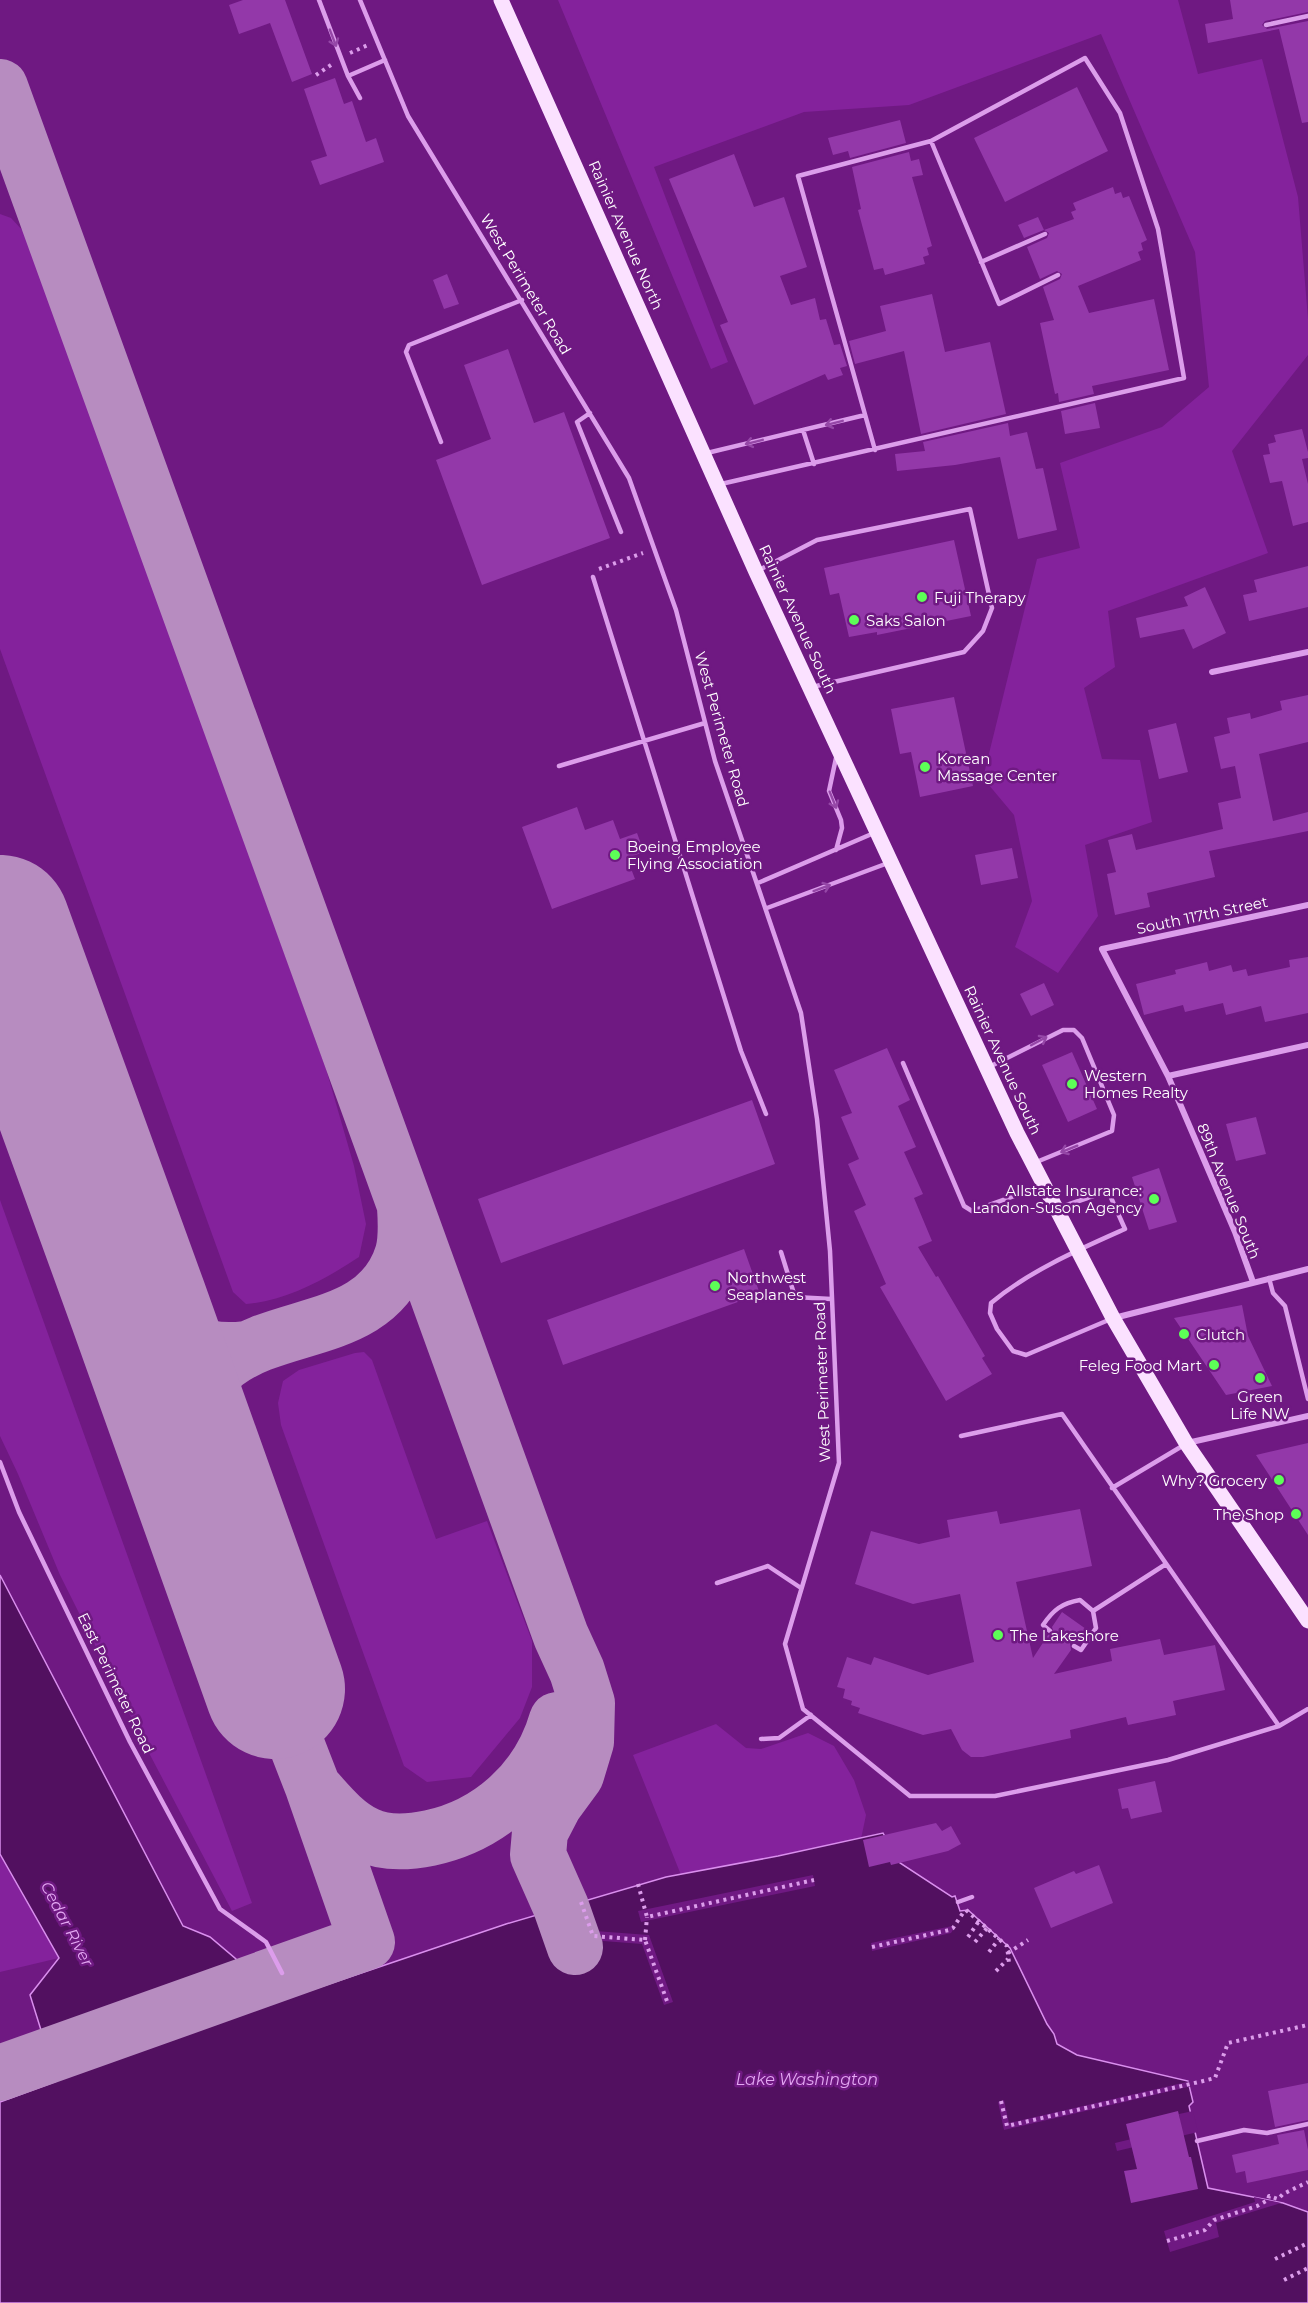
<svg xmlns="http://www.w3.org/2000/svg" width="1308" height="2303" font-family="Montserrat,sans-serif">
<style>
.green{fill:#84229c}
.water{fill:#521060;stroke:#da8fee;stroke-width:1.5}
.pier{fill:#6f1982}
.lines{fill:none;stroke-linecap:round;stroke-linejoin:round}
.taxiway{stroke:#b78cc0;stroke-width:56}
.runway{stroke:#b78cc0;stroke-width:140}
.building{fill:#9338a9}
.path{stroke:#dc9deb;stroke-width:4;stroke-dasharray:3 4.5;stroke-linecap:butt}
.service{stroke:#dc9deb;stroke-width:4.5}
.minor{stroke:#dc9deb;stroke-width:6}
.primary{stroke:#fbe1ff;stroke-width:15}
.oneway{stroke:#9547a7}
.poi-dot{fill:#5dff57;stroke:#6f1982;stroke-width:2}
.labels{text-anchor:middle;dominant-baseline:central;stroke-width:5;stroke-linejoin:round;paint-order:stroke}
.street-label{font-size:15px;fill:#fff;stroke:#6f1982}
.poi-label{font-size:15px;fill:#fff;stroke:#6f1982;text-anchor:start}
.water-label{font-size:16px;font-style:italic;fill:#e4a8f3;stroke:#6f1982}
</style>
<rect width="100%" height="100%" fill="#6f1982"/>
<!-- green -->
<path class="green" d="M558 0H1178L1198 74 1262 59 1298 197 1308 319V355L1232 451 1268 553 1108 611 1115 667 1084 688 1102 759 1140 760 1152 822 1085 845 1098 916 1058 973 1015 947 1032 901 1014 815 983 778 1037 559 1080 548 1060 463 1162 427 1209 387 1195 252 1101 34 909 105 804 112 654 167 728 362 711 369Z
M0 214 11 218 25 233 326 1069 354 1166 366 1224 359 1257C326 1279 286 1301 246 1304L233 1292 0 649Z
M0 1200 252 1903 232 1911 148 1751 60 1575 18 1474 0 1436Z
M364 1352 372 1360 436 1539 487 1521 532 1641V1687L520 1718 471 1777 427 1782 404 1766 281 1425 278 1403 283 1381 299 1370 355 1353Z
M716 1724 746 1748 761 1749 808 1733 834 1746 854 1780 866 1815 861 1839 681 1875 633 1755Z
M0 1854 59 1958 0 1972Z"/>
<!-- water -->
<path class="water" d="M0 1575 183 1926 210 1937 236 1959 255 2009 506 1924 666 1877 778 1856 883 1833 900 1863 952 1897 955 1896 960 1911 968 1910 1010 1948 1047 2024 1054 2034 1057 2044 1077 2055 1188 2081 1193 2102 1189 2106 1208 2188 1283 2203 1308 2212V2303H0V2102L57 2081 30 1995 59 1958 0 1854Z"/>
<!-- pier -->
<path class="pier" d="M813 1875 815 1886 641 1922 638 1911Z
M590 1915 595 1931 649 1935 673 2002 664 2005 642 1944 590 1940 583 1917Z
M952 1926 953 1930 951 1933 872 1951 871 1943Z
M239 1960 256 2004 53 2076 37 2032Z
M1191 2081 1192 2086 1004 2130 998 2102 1004 2100 1009 2123Z
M1193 2111 1198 2132 1117 2151 1115 2143 1181 2127 1179 2114Z
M1254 2197 1281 2203 1216 2223 1219 2237 1170 2252 1164 2231 1255 2202Z"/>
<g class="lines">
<!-- taxiway -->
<path class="taxiway" d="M0 87 561 1636 577 1671 587 1703 586 1742 576 1775 554 1805 540 1832 538 1855 561 1907 575 1947
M138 1305C176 1336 194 1355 246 1349
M186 1443C200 1294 369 1366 403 1253 407 1238 406 1222 405 1207
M313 1787C329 1805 345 1825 367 1835 386 1844 410 1842 430 1838 491 1825 540 1780 557 1720
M0 2073 367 1942 313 1787 275 1689"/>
<!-- runway -->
<path class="runway" d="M0 925 138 1305 275 1689"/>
</g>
<!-- building -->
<path class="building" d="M243 0H285L312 74 292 82 270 23 239 34 229 5Z
M1230 0H1308V12L1265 21 1262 25 1267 29 1308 21V122L1302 123 1279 29 1208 43 1205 24 1233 19Z
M335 78 344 104 352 101 366 142 376 138 384 162 320 185 311 161 327 156 304 89Z
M1077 87 1108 151 1005 202 974 138Z
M900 120 906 143 850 158 848 151 833 155 828 138Z
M909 152 911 161 919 159 923 175 912 177 932 246 927 248 929 255 923 257 925 264 885 275 883 268 874 270 858 210 861 209 852 167Z
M734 154 754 207 784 197 807 267 780 276 791 305 815 298 820 320 826 319 834 345 840 344 847 366 840 368 843 375 828 380 825 374 754 405 720 325 728 322 669 179Z
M1113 187 1115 194 1121 192 1123 198 1129 196 1147 240 1141 243 1143 250 1138 252 1141 260 1078 286 1089 313 1154 299 1169 370 1092 386 1094 394 1059 402 1058 393 1055 394 1040 323 1054 320 1043 287 1060 279 1062 274 1057 271 1040 279 1027 247 1047 238 1049 233 1044 230 1024 238 1018 225 1038 217 1044 230 1074 219 1071 212 1076 210 1073 203Z
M447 274 459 304 444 309 433 280Z
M932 294 945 352 990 342 1006 414 921 434 904 351 855 364 849 341 886 331 880 306Z
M508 349 534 423 564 412 610 538 482 585 436 460 491 439 464 365Z
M1095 403 1100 428 1065 434 1061 411Z
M1008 423 1010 436 1027 432 1036 469 1043 468 1057 530 1018 539 1000 457 955 465 897 471 895 454 925 451 923 442Z
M1302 429 1308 452V458L1302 459 1308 484V522L1293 526 1282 481 1270 483 1263 455 1270 454 1268 444 1276 442 1274 435Z
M954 540 971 616 877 635V632L849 637 839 593 830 595 824 568Z
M1308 566V607L1249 621 1243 595 1257 592 1254 580Z
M1205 587 1226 633 1193 649 1184 629 1140 638 1136 618 1188 606 1184 597Z
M1308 695V742L1259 754 1273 821 1308 812V831L1209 851 1215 877 1147 893 1150 907 1115 915 1107 874 1116 872 1108 840 1132 834 1136 850 1223 829 1218 803 1241 798 1235 766 1221 769 1214 737 1230 733 1227 718 1250 713 1251 719 1282 710 1280 701Z
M954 697 973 786 920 797 911 752 900 754 891 709Z
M1176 723 1188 772 1159 779 1148 730Z
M577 807 585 830 613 820 620 839 637 833 644 852 627 858 635 879 552 909 522 827Z
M1012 848 1018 878 981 885 975 855Z
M1308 957V1013L1265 1022 1261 1006 1226 1015 1223 1003 1185 1012 1183 1005 1144 1015 1136 984 1176 974 1175 970 1207 962 1209 971 1231 965 1233 972 1246 969 1248 976 1290 967 1289 960Z
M1044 983 1054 1005 1031 1016 1020 994Z
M887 1048 910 1100 898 1106 916 1147 904 1152 923 1194 914 1198 932 1241 918 1247 936 1277 938 1276 985 1356 982 1358 992 1374 946 1401 880 1287 886 1284 854 1211 866 1205 848 1164 859 1159 841 1117 852 1113 834 1070Z
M1072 1052 1097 1109 1068 1122 1042 1065Z
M752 1100 775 1164 501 1263 478 1199Z
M1256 1117 1266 1154 1236 1161 1226 1124Z
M1159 1168 1177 1222 1149 1230 1132 1177Z
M744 1249 760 1294 563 1365 547 1320Z
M1242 1305 1248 1336 1272 1386 1226 1395 1174 1318Z
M1308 1443V1535L1256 1455Z
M1080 1509 1092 1566 1016 1582 1033 1658 1048 1635 1054 1633 1052 1627 1062 1612 1086 1629 1076 1642 1070 1643 1071 1650 1054 1674 1112 1661 1110 1649 1160 1639 1164 1655 1215 1645 1225 1690 1173 1701 1176 1715 1128 1725 1126 1717 1070 1730 1071 1738 983 1757H971L962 1750 951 1729 923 1735 858 1713 860 1708 851 1705 852 1701 843 1698 845 1689 837 1687 847 1657 871 1665 874 1657 928 1675 974 1662 960 1594 913 1604 855 1584 871 1531 919 1544 950 1537 947 1520 997 1511 1000 1524Z
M1155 1781 1162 1812 1131 1819 1128 1808 1122 1809 1118 1789Z
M936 1823 942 1831 951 1826 961 1844 948 1851 891 1865 890 1862 869 1867 863 1840Z
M1099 1865 1113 1903 1051 1928 1034 1888 1074 1871 1076 1874Z
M1308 2083V2120L1275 2127 1268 2091Z
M1178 2111 1189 2157H1191L1198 2189 1131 2203 1124 2171 1137 2169 1126 2124Z
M1304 2130 1308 2150V2170L1247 2183 1245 2171 1236 2173 1232 2155 1279 2144 1277 2135Z"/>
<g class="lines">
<!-- path -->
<path class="path" d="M350 53 368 45
M316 75 331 65
M599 569 643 553
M638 1884 647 1917 814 1880
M581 1902 593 1936 645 1940 668 2004
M966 1910 1007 1946 1009 1963
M968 1937 979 1921
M645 1940 647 1917
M975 1942 987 1928
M872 1947 949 1930 953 1928 963 1913
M989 1952 999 1939
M1008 1953 1028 1940
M996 1971 1008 1959
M1001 2101 1007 2126 1199 2082 1215 2078 1228 2043 1308 2025
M1167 2241 1205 2230 1214 2220 1257 2206 1268 2200 1269 2196 1278 2199 1283 2194 1308 2182
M1275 2259 1308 2243
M1284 2280 1308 2268"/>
<!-- service -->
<path class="service" d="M319 0 348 76
M360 0 408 116 629 478 676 610 715 761 801 1013 817 1119 830 1251 839 1463 785 1644 803 1709 910 1796H995L1168 1760 1279 1726 1308 1709
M1266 25 1308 16
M360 98 348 76 385 60
M931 141 999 304 1058 275
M981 262 1045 234
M590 413 577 422 621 532
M803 430 814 464
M441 442 406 352 409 345 522 300
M707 453 865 415
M721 484 1184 378 1158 229 1120 113 1085 58 931 141 798 176 875 450
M759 570 817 540 970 509 992 608 983 631 964 652 812 687
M593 577 741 1051 766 1114
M559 766 705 723
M836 850 842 828 841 820 829 791 836 758
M758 883 874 833
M767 908 888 863
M903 1063 964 1206 972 1211 1042 1186
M989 1067 1063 1030H1074L1082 1038 1114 1115 1112 1131 1034 1163
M1058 1208 1108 1191 1125 1229C1080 1249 1029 1271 991 1303L990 1313 997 1329 1013 1351 1026 1355 1111 1319
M781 1252 795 1297 831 1299
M1269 1278 1273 1293 1285 1306 1308 1399
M961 1436 1062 1414 1279 1726
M0 1462 19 1512 130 1742 220 1909 266 1942 282 1973
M1112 1488 1184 1445
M717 1583 768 1566 801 1588
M1093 1611 1166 1564
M1050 1631 1043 1625C1053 1610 1062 1603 1080 1600L1093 1611 1096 1628 1081 1650 1074 1646
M761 1739 779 1738 811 1715
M958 1902 972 1897
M1197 2141 1244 2130 1267 2133 1308 2124"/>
<!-- minor -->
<path class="minor" d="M1212 672 1308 652
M1168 1076 1308 1045
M1253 1282 1235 1232 1168 1076 1102 949 1308 905
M1114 1318 1308 1269
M1187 1443 1308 1416"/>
<!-- primary -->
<path class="primary" d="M501 0 756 572 1017 1133 1113 1318 1186 1443 1308 1621"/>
</g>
<!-- one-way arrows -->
<defs><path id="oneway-shaft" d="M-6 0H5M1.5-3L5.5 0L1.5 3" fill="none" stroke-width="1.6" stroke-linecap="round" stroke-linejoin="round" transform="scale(1.5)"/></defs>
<g class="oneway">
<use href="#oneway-shaft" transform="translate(333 38) rotate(69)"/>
<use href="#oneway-shaft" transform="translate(834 423) rotate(166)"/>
<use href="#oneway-shaft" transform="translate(754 442) rotate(166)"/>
<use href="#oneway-shaft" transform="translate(833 800) rotate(68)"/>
<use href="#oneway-shaft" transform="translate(822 888) rotate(-20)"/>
<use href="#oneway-shaft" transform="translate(1039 1041) rotate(-28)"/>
<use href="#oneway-shaft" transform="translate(1069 1149) rotate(158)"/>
</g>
<!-- markers -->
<g class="poi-dot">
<circle cx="922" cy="597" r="6"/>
<circle cx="854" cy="620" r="6"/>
<circle cx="925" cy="767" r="6"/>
<circle cx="615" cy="855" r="6"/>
<circle cx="1072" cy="1084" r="6"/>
<circle cx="1154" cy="1199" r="6"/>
<circle cx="715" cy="1286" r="6"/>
<circle cx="1184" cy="1334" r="6"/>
<circle cx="1214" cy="1365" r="6"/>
<circle cx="1260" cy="1378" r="6"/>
<circle cx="1279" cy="1480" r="6"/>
<circle cx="1296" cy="1514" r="6"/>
<circle cx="998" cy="1635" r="6"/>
</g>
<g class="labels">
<!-- street labels -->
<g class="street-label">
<text transform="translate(626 235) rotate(66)">Rainier Avenue North</text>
<text transform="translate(526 284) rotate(59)">West Perimeter Road</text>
<text transform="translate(798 619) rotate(65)">Rainier Avenue South</text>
<text transform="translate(722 729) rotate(74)">West Perimeter Road</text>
<text transform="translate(1202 915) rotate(-12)">South 117th Street</text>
<text transform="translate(1003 1060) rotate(65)">Rainier Avenue South</text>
<text transform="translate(1229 1191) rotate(68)">89th Avenue South</text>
<text transform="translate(822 1382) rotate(-92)">West Perimeter Road</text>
<text transform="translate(116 1683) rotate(64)">East Perimeter Road</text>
</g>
<!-- poi labels -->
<g class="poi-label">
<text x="934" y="597">Fuji Therapy</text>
<text x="866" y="620">Saks Salon</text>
<text x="937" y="758">Korean<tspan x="937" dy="17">Massage Center</tspan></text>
<text x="627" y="846">Boeing Employee<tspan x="627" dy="17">Flying Association</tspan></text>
<text x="1084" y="1075">Western<tspan x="1084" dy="17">Homes Realty</tspan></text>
<text x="1142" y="1190" text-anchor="end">Allstate Insurance:<tspan x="1142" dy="17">Landon-Suson Agency</tspan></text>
<text x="727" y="1277">Northwest<tspan x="727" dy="17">Seaplanes</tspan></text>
<text x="1196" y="1334">Clutch</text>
<text x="1202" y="1365" text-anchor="end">Feleg Food Mart</text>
<text x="1260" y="1396" text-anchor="middle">Green<tspan x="1260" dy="17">Life NW</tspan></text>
<text x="1267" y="1480" text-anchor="end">Why? Grocery</text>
<text x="1284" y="1514" text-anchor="end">The Shop</text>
<text x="1010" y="1635">The Lakeshore</text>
</g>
<!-- water labels -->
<g class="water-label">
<text transform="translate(67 1924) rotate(62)">Cedar River</text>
<text x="807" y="2079">Lake Washington</text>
</g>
</g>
</svg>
